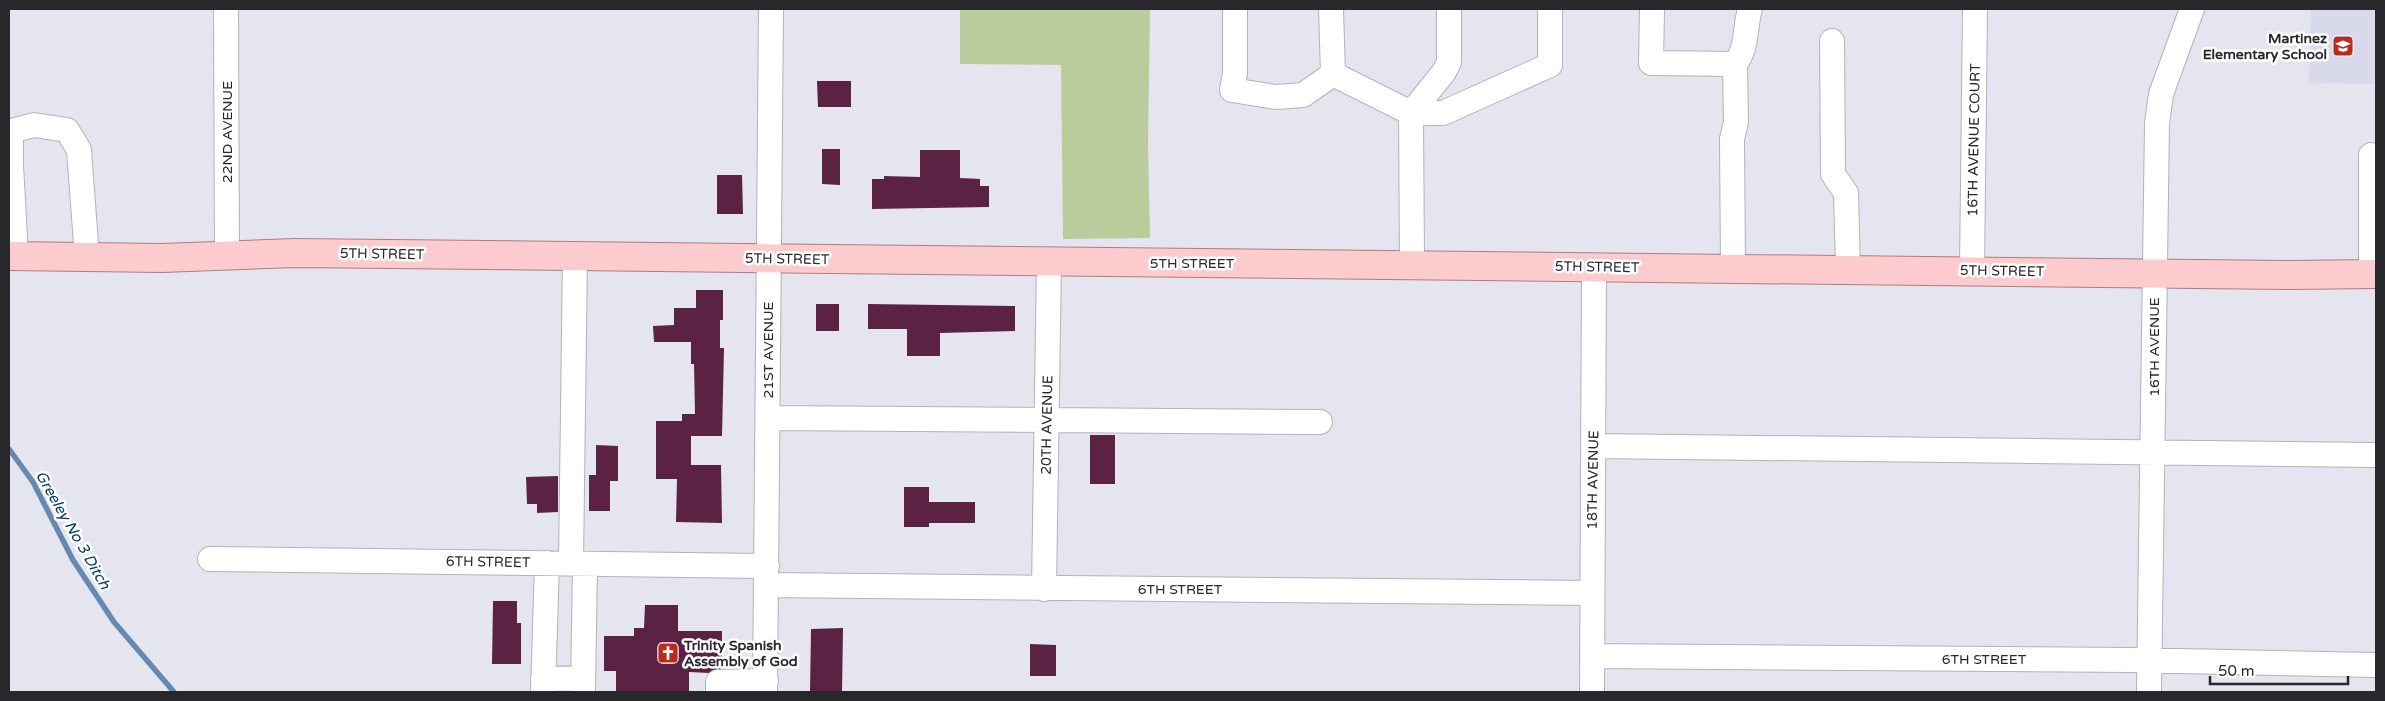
<svg xmlns="http://www.w3.org/2000/svg" width="2385" height="701" font-family="'Varela Round',sans-serif">
<style>
.built{fill:#d8d9ea}
.green{fill:#bacc9b}
.lines{fill:none;stroke-linecap:round;stroke-linejoin:round}
.stream{stroke:#6689b0;stroke-width:5.5}
.building{fill:#5b2243}
.minor-casing{stroke:#b2b2bc;stroke-width:26}
.major-casing{stroke:#b07b7f;stroke-width:30}
.minor{stroke:#fff;stroke-width:24}
.major{stroke:#fbcbcd;stroke-width:28}
.labels{text-anchor:middle;dominant-baseline:central;stroke-width:5;stroke-linejoin:round;paint-order:stroke}
.poi-label{font-size:14px;font-weight:bold;fill:#28282c;stroke:#fff;text-anchor:end}
.street-label{font-size:14px;fill:#28282c;stroke:#fff}
.water-label{font-size:15px;font-style:italic;fill:#023c6c;stroke:#fff}
</style>
<rect width="100%" height="100%" fill="#e5e5f0"/>
<!-- built -->
<path class="built" d="M2311 9H2376V84L2309 83Z"/>
<!-- green -->
<path class="green" d="M960 9H1150L1148 144 1150 238 1063 239 1061 65 960 64Z"/>
<g class="lines">
<!-- stream -->
<path class="stream" d="M9 449 33 482 73 560 114 622 174 692"/>
</g>
<!-- building -->
<path class="building" d="M817 81H851V107H818Z
M822 149H840V185L822 184Z
M920 150H960V178L980 179V186H989V207L872 209V179H884V176L920 177Z
M717 175H742L743 214H717Z
M696 290H723V320H720V348H724L722 436H691V465H721L722 523 676 522 677 479H656V421H682V414H695L694 364H691V342H654L653 326 674 325V308H696Z
M816 304H839V331H816Z
M868 304 1015 306V331L940 333V356H907V329H868Z
M1090 435H1115V484H1090Z
M596 445 618 446V481H610V511H589V475H596Z
M558 476V512L537 513V504H527L526 477Z
M904 487H929V502H975V523H929V527H904Z
M493 601H517V623H521V664H492Z
M645 605H678V631H722V668L709 673 689 672V692H616V671H604V636H634V628H644Z
M843 628 842 692H810L811 629Z
M1030 644 1056 645V676H1030Z"/>
<g class="lines">
<!-- minor casing -->
<g class="minor-casing">
<path id="minor" d="M226 9 227 255
M1235 9V73L1232 90 1276 97 1303 95 1333 74 1411 113 1412 264
M1331 9 1333 74
M1652 9 1651 63 1735 64C1748 47 1744 30 1750 9
M1832 41 1833 174 1846 193 1848 269
M1411 113H1443L1550 65V9
M1411 113 1444 72 1449 62V9
M2371 155V274
M16 256 11 165V131L34 125 67 130 79 150 87 257
M1733 269 1732 139 1736 122 1735 64
M1972 271 1975 9
M768 418 1320 422
M1594 446 2376 455
M210 559 767 566
M571 563 575 256
M767 585 1592 593
M1044 589 1049 262
M1593 656 2131 660 2376 665
M543 679 583 678
M543 692 547 563
M583 692 585 564
M718 692V682L766 681
M765 692 771 9
M1592 692 1594 267
M2149 692 2157 123 2161 94 2192 9"/>
</g>
<!-- major casing -->
<g class="major-casing">
<path id="major" d="M9 256 162 258 295 253 2289 275 2376 274"/>
</g>
<!-- minor -->
<use href="#minor" class="minor"/>
<!-- major -->
<use href="#major" class="major"/>
</g>
<!-- icons -->
<defs>
<g id="school-square" transform="scale(1.125)"><rect x="-9" y="-9" width="18" height="18" rx="4" fill="#b92b21" stroke="#fff"/><path d="M0-5L7-2L0 1L-7-2ZM-4 1L0 2.5L4 1V4Q0 6-4 4Z" fill="#fff"/></g>
<g id="church-square" transform="scale(1.125)"><rect x="-9" y="-9" width="18" height="18" rx="4" fill="#b92b21" stroke="#fff"/><path d="M-1.2-6h2.4v3.5h3.3v2.4h-3.3V6h-2.4V-.1h-3.3v-2.4h3.3Z" fill="#fff"/></g>
</defs>
<g fill-rule="evenodd">
<use href="#school-square" x="2343" y="46"/>
<use href="#church-square" x="668" y="653"/>
</g>
<g class="labels">
<!-- poi labels -->
<g class="poi-label">
<text x="2327" y="38">Martinez<tspan x="2327" dy="16">Elementary School</tspan></text>
<text x="684" y="645" text-anchor="start">Trinity Spanish<tspan x="684" dy="16">Assembly of God</tspan></text>
</g>
<!-- street labels -->
<g class="street-label">
<text transform="translate(227 132) rotate(-90)">22ND AVENUE</text>
<text transform="translate(1974 140) rotate(-89)">16TH AVENUE COURT</text>
<text transform="translate(382 254) rotate(1)">5TH STREET</text>
<text transform="translate(787 259) rotate(1)">5TH STREET</text>
<text x="1192" y="263">5TH STREET</text>
<text transform="translate(1597 267) rotate(1)">5TH STREET</text>
<text transform="translate(2002 271) rotate(1)">5TH STREET</text>
<text transform="translate(2154 347) rotate(-90)">16TH AVENUE</text>
<text transform="translate(768 350) rotate(-90)">21ST AVENUE</text>
<text transform="translate(1047 425) rotate(-89)">20TH AVENUE</text>
<text transform="translate(1593 480) rotate(-89)">18TH AVENUE</text>
<text transform="translate(488 562) rotate(1)">6TH STREET</text>
<text x="1180" y="589">6TH STREET</text>
<text x="1984" y="659">6TH STREET</text>
</g>
<!-- water labels -->
<g class="water-label">
<text transform="translate(73 530) rotate(60)">Greeley No 3 Ditch</text>
</g>
</g>
<!-- border -->
<rect width="2385" height="701" fill="none" stroke="#28282c" stroke-width="20"/>
<!-- scale -->
<path d="M2210 676v8h138v-8" fill="none" stroke="#28282c" stroke-width="2.5"/>
<text x="2218" y="676" font-size="15" fill="#28282c" stroke="#ffffff" stroke-width="4" paint-order="stroke">50 m</text>
</svg>
